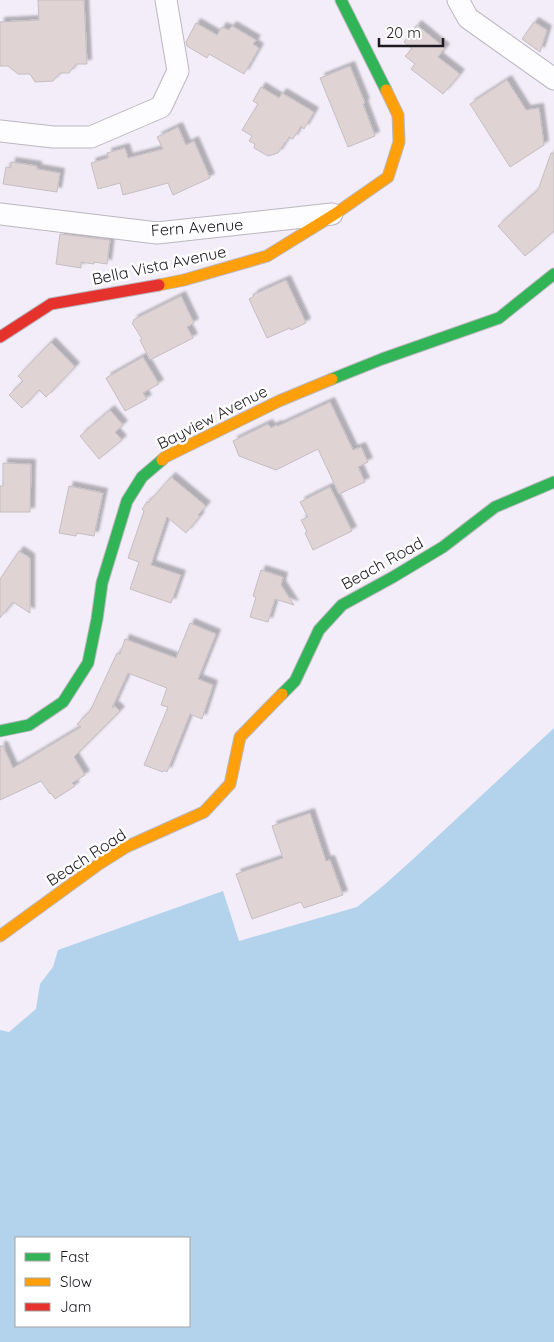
<svg xmlns="http://www.w3.org/2000/svg" width="554" height="1342" font-family="Quicksand,sans-serif">
<style>
.water{fill:#b3d2ec;fill-rule:evenodd}
.building{fill:#e0d3d4;stroke:#c4bec2;filter:url(#shadow)}
.lines{fill:none;stroke-linecap:round;stroke-linejoin:round}
.street-casing{stroke:#bbb7c0;stroke-width:23}
.fast-casing{stroke:#bbb7c0;stroke-width:13}
.slow-casing{stroke:#bbb7c0;stroke-width:13}
.jam-casing{stroke:#bbb7c0;stroke-width:13}
.street{stroke:#fdfcfe;stroke-width:21}
.fast{stroke:#30b455;stroke-width:11}
.slow{stroke:#ff9f0a;stroke-width:11}
.jam{stroke:#e5322d;stroke-width:11}
.labels{text-anchor:middle;dominant-baseline:central;stroke-width:5;stroke-linejoin:round;paint-order:stroke}
.street-label{font-size:16px;fill:#1d1a21;stroke:#fff}
</style>
<defs>
<filter id="shadow"><feDropShadow dx="4.5" dy="-4.5" stdDeviation="1" flood-color="#0004"/></filter>
</defs>
<rect width="100%" height="100%" fill="#f2edf8"/>
<!-- water -->
<path class="water" d="M554 728V1342H0V1030L9 1032 36 1009 40 984 53 967 58 950 223 891 239 941 357 907 383 886 411 861ZM16 1238H189V1326H16Z"/>
<!-- building -->
<path class="building" d="M38 0H84L87 64H76L69 73H60L53 81 35 82 30 74H18L8 66H0V22L39 20Z
M534 22 547 30 540 52 522 39Z
M196 23 217 35 222 27 229 30 232 26 256 40 253 44 259 48 244 74 209 54 207 58 187 46 186 42Z
M417 25 445 48 438 57 460 74 443 94 411 69 415 64 405 56 412 49 404 42Z
M350 66 365 103 363 104 375 136 348 147 320 78Z
M507 80 526 110 539 108 544 145 510 167 470 104Z
M261 87 279 98 282 93 314 112 304 129 301 126 293 139 289 137 286 143 285 142 278 153 268 156 254 148 255 144 249 141 252 136 242 130 258 104 253 101Z
M178 127 186 145 194 141 210 178 173 195 168 183 123 195 120 183 98 189 91 163 108 158 107 153 125 148 128 158 163 149 157 137Z
M551 153H554V231L525 256 498 226 538 190Z
M11 162 37 166V169L60 173 57 192 3 184 6 167 11 168Z
M60 234 110 240 107 264 94 262V264L81 262V268L56 264Z
M286 280 306 323 291 330 290 328 267 338 249 299 254 296 253 295Z
M181 296 194 323 187 327 193 338 150 360 140 340 142 339 132 323 134 322 133 320Z
M51 342 75 367 46 397 39 390 22 408 9 395 23 381 18 376Z
M143 357 159 384 143 393 147 399 125 411 106 378Z
M330 402 353 450 361 447 368 462 358 467 365 482 339 494 318 449 276 470 239 456 233 441 268 424 271 428 277 425 278 426Z
M110 410 123 425 115 432 122 440 99 459 80 436Z
M3 463 31 464 30 512H0V486H3Z
M171 477 206 506 198 515 200 516 186 533 167 517 151 565 181 575 171 603 130 589 139 562 128 558 144 511 142 509 147 502 148 503Z
M69 486 103 493 94 536 77 533 76 536 59 533Z
M330 487 352 531 313 550 305 533 307 532 301 520 308 517 300 502Z
M19 551 30 558V613L13 602 0 618V579Z
M261 570 283 577 281 585 294 605 275 599 268 622 250 617 256 597 253 596Z
M190 623 216 634 198 679 213 685 202 719 190 714 167 772 164 770 163 772 144 765 168 707 161 705 167 688 128 673 112 708 115 706 120 711 74 757 85 775 72 783 75 786 55 799 51 793 50 794 41 781 0 800V746H3L13 768 81 727 77 724 90 711 117 653 120 654 125 639 176 658Z
M310 813 326 861 330 860 343 895 304 908 301 902 252 919 236 874 283 858 272 826Z"/>
<g class="lines">
<!-- street casing -->
<g class="street-casing">
<path id="street" d="M458 0 468 18 554 79
M0 131 53 137H91L161 107 178 71 166 0
M0 214 157 233 332 214"/>
</g>
<!-- fast casing -->
<g class="fast-casing">
<path id="fast" d="M341 0 386 90
M332 379 382 359 499 318 554 274
M282 694 295 681 319 630 342 605 393 577 443 547 495 507 554 482
M0 731 29 725 63 702 88 663 97 619 102 583 127 501 142 477 162 460"/>
</g>
<!-- slow casing -->
<g class="slow-casing">
<path id="slow" d="M159 285 184 280 267 256 335 214 388 177 399 142 398 115 386 90
M162 460 165 457 279 401 332 379
M0 936 99 864 126 847 204 812 230 784 240 737 282 694"/>
</g>
<!-- jam casing -->
<g class="jam-casing">
<path id="jam" d="M0 337 51 304 159 285"/>
</g>
<!-- street -->
<use href="#street" class="street"/>
<!-- fast -->
<use href="#fast" class="fast"/>
<!-- slow -->
<use href="#slow" class="slow"/>
<!-- jam -->
<use href="#jam" class="jam"/>
</g>
<g class="labels">
<!-- street labels -->
<g class="street-label">
<text transform="translate(197 227) rotate(-4)">Fern Avenue</text>
<text transform="translate(159 265) rotate(-12)">Bella Vista Avenue</text>
<text transform="translate(212 417) rotate(-27)">Bayview Avenue</text>
<text transform="translate(382 563) rotate(-29)">Beach Road</text>
<text transform="translate(86 857) rotate(-33)">Beach Road</text>
</g>
</g>
<!-- legend -->
<rect x="15" y="1237" width="175" height="90" fill="#ffffff" stroke="#a5a3a6"/>
<rect x="25" y="1253" width="25" height="8" fill="#30b455" stroke="#a5a3a6"/>
<text x="60" y="1262" font-size="15" fill="#1d1a21">Fast</text>
<rect x="25" y="1278" width="25" height="8" fill="#ff9f0a" stroke="#a5a3a6"/>
<text x="60" y="1287" font-size="15" fill="#1d1a21">Slow</text>
<rect x="25" y="1303" width="25" height="8" fill="#e5322d" stroke="#a5a3a6"/>
<text x="60" y="1312" font-size="15" fill="#1d1a21">Jam</text>
<!-- scale -->
<path d="M379 38v8h64v-8" fill="none" stroke="#1d1a21" stroke-width="2.5"/>
<text x="386" y="38" font-size="15" fill="#1d1a21" stroke="#ffffff" stroke-width="4" paint-order="stroke">20 m</text>
</svg>
